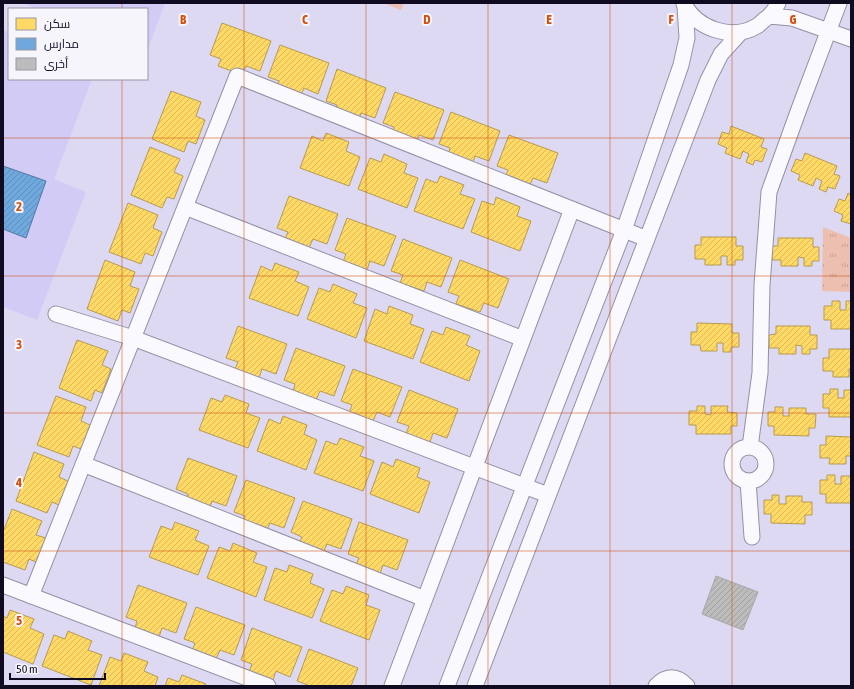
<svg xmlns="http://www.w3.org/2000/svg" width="854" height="689" font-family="'Asap Condensed',Cairo,sans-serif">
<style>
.built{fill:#d2cbf5}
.grass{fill:url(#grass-tufts)}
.garden{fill:#ecbfb0}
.homes{fill:url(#homes-hatch);stroke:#b79b51}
.schools{fill:url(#schools-hatch);stroke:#5279a4}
.building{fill:url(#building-hatch);stroke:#a9a8a8}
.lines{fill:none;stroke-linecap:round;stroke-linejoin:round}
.minor-casing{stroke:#9491a6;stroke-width:17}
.minor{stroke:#faf9fd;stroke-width:15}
.grid{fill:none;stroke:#d2510e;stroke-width:1;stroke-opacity:0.55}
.grid-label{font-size:13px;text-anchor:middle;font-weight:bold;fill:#d2510e;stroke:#f6f5fb;stroke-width:4;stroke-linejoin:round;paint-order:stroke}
</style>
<defs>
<pattern id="grass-tufts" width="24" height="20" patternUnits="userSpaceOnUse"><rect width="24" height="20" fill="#ecbfb0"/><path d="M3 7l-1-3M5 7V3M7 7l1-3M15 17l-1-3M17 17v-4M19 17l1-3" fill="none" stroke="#c9a397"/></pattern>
<pattern id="homes-hatch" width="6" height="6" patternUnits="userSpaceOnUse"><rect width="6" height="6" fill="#ffd966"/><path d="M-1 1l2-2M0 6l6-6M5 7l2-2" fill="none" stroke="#dab958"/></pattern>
<pattern id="schools-hatch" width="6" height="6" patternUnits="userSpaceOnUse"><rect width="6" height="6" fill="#6fa8dc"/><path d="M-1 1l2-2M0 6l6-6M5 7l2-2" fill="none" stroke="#5f8fbc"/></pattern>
<pattern id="building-hatch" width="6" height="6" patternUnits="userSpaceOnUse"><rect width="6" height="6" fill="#bdbcbc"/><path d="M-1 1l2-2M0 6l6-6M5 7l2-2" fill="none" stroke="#a1a0a1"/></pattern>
</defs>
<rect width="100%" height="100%" fill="#ddd9f3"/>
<!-- built -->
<path class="built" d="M23 3H165L147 51V9H38Z
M3 30 9 32V79H92L54 179 86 192 37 320 3 307V290L5 283 3 282Z"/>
<!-- grass -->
<path class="grass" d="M823 227 851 238V292L822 291Z"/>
<!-- garden -->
<path class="garden" d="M383 3H404L401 10Z"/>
<!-- homes -->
<path class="homes" d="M222 23 271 41 260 71 246 66 242 75 218 66 221 59 210 55Z
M280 45 329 63 318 94 304 88 300 97 276 88 279 81 268 77Z
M337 69 386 88 375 118 361 113 358 122 334 113 337 105 326 101Z
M171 91 201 102 196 116 205 120 196 144 188 141 184 152 152 139Z
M395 92 444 110 433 140 419 135 415 144 392 135 394 127 383 123Z
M451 112 500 131 489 161 475 156 472 165 448 156 450 148 439 144Z
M731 126 764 139 761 147 767 149 762 162 755 160 753 165 746 162 749 154 743 151 740 159 725 153 727 148 718 144 722 132 729 134Z
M326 133 349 142 346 151 360 157 349 186 300 168 312 136 323 141Z
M509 135 558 153 547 183 533 178 529 187 505 178 508 170 497 166Z
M150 147 180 159 174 172 183 176 174 199 167 197 162 208 131 195Z
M805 153 837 166 834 174 840 176 835 189 828 187 826 192 819 189 822 181 816 178 813 186 798 180 800 175 791 171 796 159 802 161Z
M384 154 407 164 404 173 418 178 407 208 358 189 370 158 381 162Z
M440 176 464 185 460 194 475 199 463 229 414 211 426 179 437 183Z
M848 193 851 195V224L841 221 843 215 834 211 839 199 845 201Z
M289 196 338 214 327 244 313 239 309 248 285 239 288 232 277 228Z
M496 197 520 207 517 216 531 221 520 251 471 232 482 201 494 205Z
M128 203 158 215 153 228 162 232 153 256 145 253 141 264 109 252Z
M347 218 396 236 384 266 370 261 367 270 343 262 346 254 335 250Z
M701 237H736V246H743V260H735V265H727V256H721V265H705V259H695V245H701Z
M778 238H813V247H819V261H812V266H804V258L798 257V266H781V260H772V246H778Z
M403 239 452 258 441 287 427 282 424 291 400 283 403 275 391 271Z
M105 260 135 272 130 286 139 289 130 313 122 310 118 321 87 309Z
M460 260 509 279 498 308 484 303 480 312 456 304 459 296 448 292Z
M275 263 299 272 295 281 309 287 298 316 249 298 261 266 272 271Z
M333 284 357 294 353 303 367 308 356 338 307 319 319 288 330 292Z
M832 301H840V310H846V301H851V329H831V320H824V306H832Z
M389 306 413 315 410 324 424 329 413 359 364 341 375 309 387 314Z
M697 323 732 324V333H739V347H731V352H723V343H717V351H701L700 345H691V332H697Z
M238 326 287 344 276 374 262 369 259 378 235 369 238 362 226 358Z
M776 326H810V335H817V349H810V354H802V346L796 345V354H779V348H769V335L776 334Z
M446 327 470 336 466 345 480 351 469 381 420 362 432 331 443 335Z
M77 340 108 351 102 365 111 369 102 393 95 390 91 401 59 388Z
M296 348 345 366 334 396 320 391 316 400 293 392 295 384 284 380Z
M829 349H851V369H849V377H833V371H823V358H829Z
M353 369 402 387 390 417 377 412 373 421 349 413 352 405 341 401Z
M830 389H838V398H844V390H851V417H829V408H823V394H830Z
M409 390 458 409 447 438 433 433 430 442 406 434 409 426 397 422Z
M225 395 249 404 246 413 260 418 248 448 199 430 211 398 222 402Z
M56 396 86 407 81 421 90 425 81 449 73 446 69 457 37 445Z
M697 406H705V414L711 415V406H728L727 412 737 413V426H731V434H696V425H689V411H697Z
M775 407H783V416H789V408H806V414H816L815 428H809V436L774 435V426H768V412H775Z
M283 416 307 425 304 434 317 440 306 470 257 451 269 419 280 424Z
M826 436 851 437V456H846V464H829L830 458H820V445H826Z
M340 438 364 447 360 456 374 461 363 491 314 473 326 441 337 445Z
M34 452 64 464 59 477 68 481 59 505 52 502 47 513 16 501Z
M188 458 237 476 226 506 212 501 209 510 185 501 188 494 176 489Z
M396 459 420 468 417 477 430 482 419 513 370 494 382 462 393 467Z
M827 475H835V484H841V476H851V503H826V494H820V480H827Z
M246 480 295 498 284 528 270 523 266 532 243 523 245 516 234 512Z
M772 495H779V504H786V496H802V502H812V515H805V524L771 523V514H764V500H772Z
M303 501 352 519 341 549 327 544 323 553 299 544 302 537 291 532Z
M12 509 42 521 36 535 46 538 36 562 29 559 25 570 3 562V532Z
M175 522 199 531 195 540 209 546 198 575 149 557 161 526 172 530Z
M359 522 408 540 397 570 383 565 380 574 356 565 359 558 348 554Z
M233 543 257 553 253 562 267 567 256 597 207 578 219 547 230 551Z
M289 565 313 574 310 583 324 589 312 618 264 600 275 568 287 572Z
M138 585 187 603 176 633 162 628 159 637 135 628 137 621 126 617Z
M346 586 369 595 366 605 380 610 369 640 320 621 332 590 343 594Z
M196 607 245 625 234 655 220 650 216 659 192 651 195 643 184 639Z
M10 610 34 619 30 628 44 634 33 664 3 652V616L7 618Z
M252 628 302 647 290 677 276 671 273 680 249 672 252 664 241 660Z
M68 631 92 641 88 650 102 655 91 685 42 666 54 635 65 639Z
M309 649 358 668 351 686H308V685L297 681Z
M124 653 148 662 144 671 158 677 155 686H99L110 657 121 661Z
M182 675 206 684 205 686H165L168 678 179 682Z"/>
<!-- schools -->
<path class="schools" d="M3 166 46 181 26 238 3 229Z"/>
<!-- building -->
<path class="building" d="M716 576 758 592 743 630 702 614Z"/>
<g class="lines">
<!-- minor casing -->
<g class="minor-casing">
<path id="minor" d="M684 4C697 29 732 41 757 26 760 24 762 22 764 20 770 16 775 10 778 3
M769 16 792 18 851 39
M185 207 523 339
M56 314 133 338 548 495
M750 447 760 373 762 285 769 192 799 109 839 3
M732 464a17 17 0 1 1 34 0a17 17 0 1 1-34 0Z
M83 464 425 599
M748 481 752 537
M3 585 268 686
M31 596 237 76 647 239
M392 686 572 209
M447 686 624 230 681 65 687 38 685 6
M475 686 708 80 721 54 741 32
M656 686C666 675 677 675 687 686"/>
</g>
<!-- minor -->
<use href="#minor" class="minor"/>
</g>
<!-- grid -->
<path class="grid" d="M122 3V9M244 3V686M366 3V686M488 3V686M610 3V686M732 3V686M122 79V686M3 138H851M3 276H851M3 413H851M3 551H851"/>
<g class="grid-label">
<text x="183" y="24">B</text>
<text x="305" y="24">C</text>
<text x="427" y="24">D</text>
<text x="549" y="24">E</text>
<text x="671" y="24">F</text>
<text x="793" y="24">G</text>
<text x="19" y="211">2</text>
<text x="19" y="349">3</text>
<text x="19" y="487">4</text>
<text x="19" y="625">5</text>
</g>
<!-- border -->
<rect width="854" height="689" fill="none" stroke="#100b20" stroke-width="8"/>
<!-- legend -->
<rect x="8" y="8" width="140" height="72" fill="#f6f5fb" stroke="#9a97a3"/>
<rect x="16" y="18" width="20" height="12" fill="#ffd966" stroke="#9a97a3"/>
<text x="44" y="28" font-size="12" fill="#100b20">سكن</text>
<rect x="16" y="38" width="20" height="12" fill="#6fa8dc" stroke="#9a97a3"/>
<text x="44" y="48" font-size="12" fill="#100b20">مدارس</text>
<rect x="16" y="58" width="20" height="12" fill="#bdbcbc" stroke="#9a97a3"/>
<text x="44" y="68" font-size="12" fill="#100b20">أخرى</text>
<!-- scale -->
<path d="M10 673v6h95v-6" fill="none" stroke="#100b20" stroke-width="2"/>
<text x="16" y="673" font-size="12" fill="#100b20" stroke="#f6f5fb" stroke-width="3" paint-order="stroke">50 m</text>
</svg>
